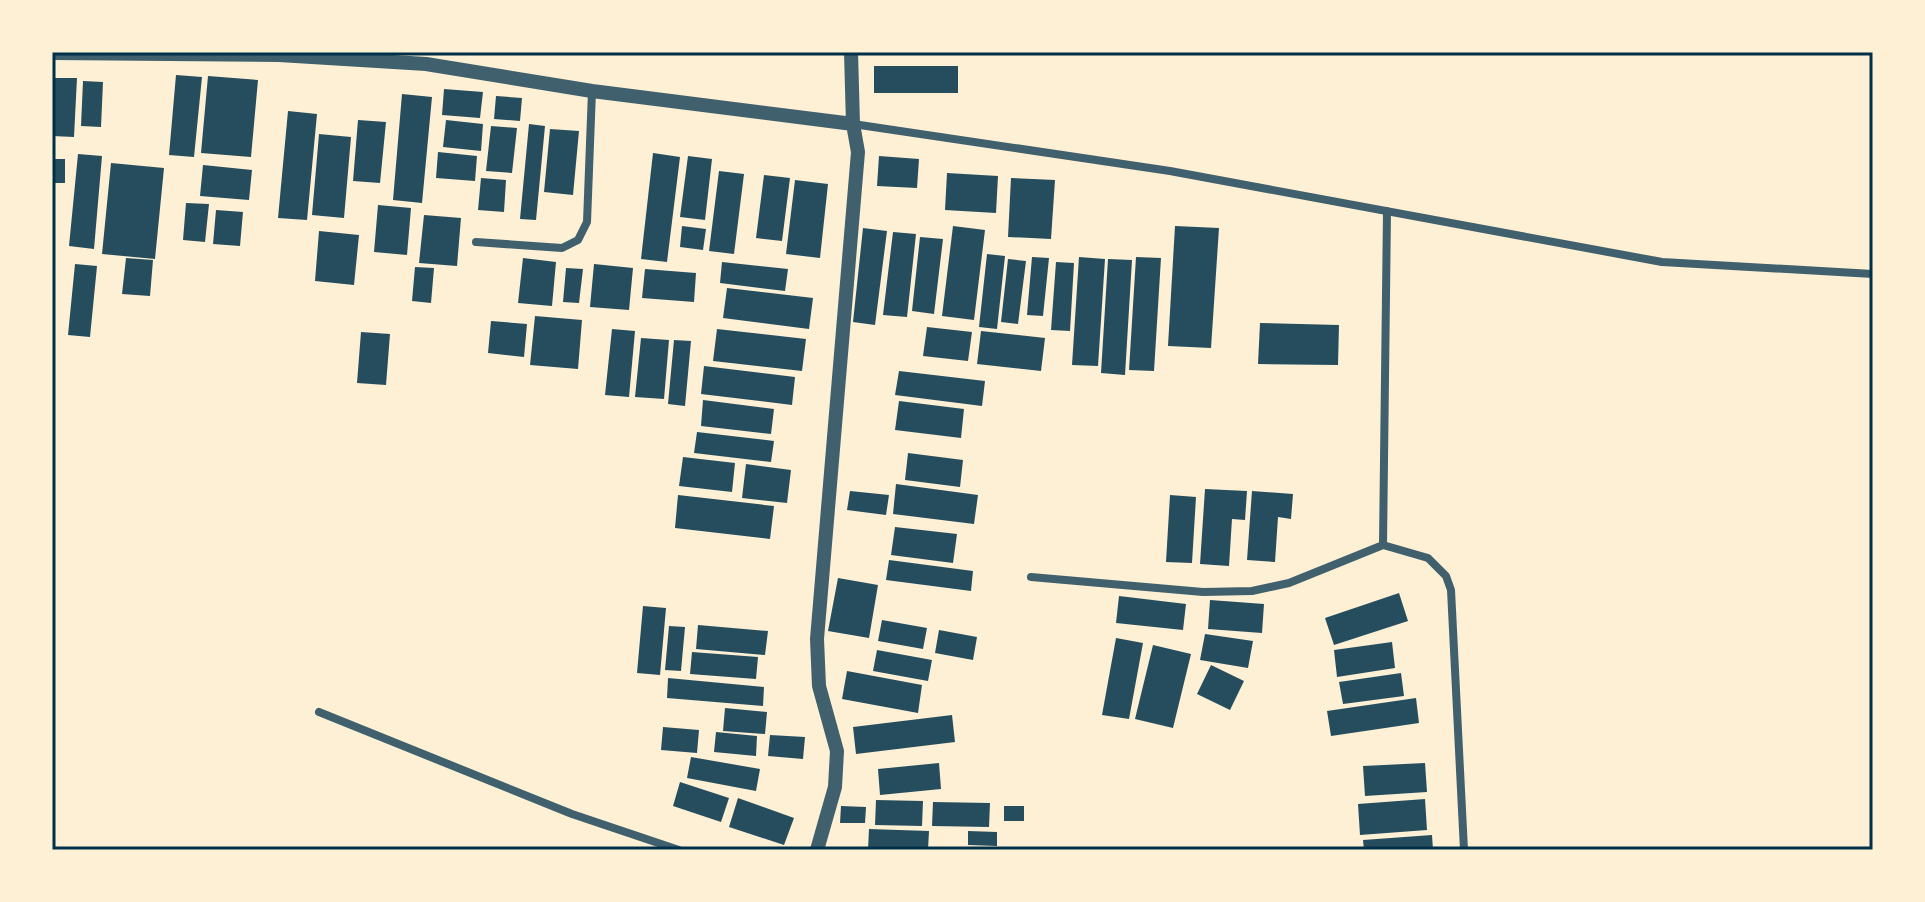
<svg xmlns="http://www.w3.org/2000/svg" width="1925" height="902" font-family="Roboto,sans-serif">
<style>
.building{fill:#264d5e}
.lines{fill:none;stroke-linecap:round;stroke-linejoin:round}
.minor{stroke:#3f606c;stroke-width:8}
.tertiary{stroke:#3f606c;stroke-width:14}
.neatline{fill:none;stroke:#003049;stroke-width:3}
</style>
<rect width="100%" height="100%" fill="#fdf0d5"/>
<!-- building -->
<path class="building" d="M874 66H958V93H874Z
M176 75 202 77 194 157 169 155Z
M208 76 258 80 251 157 201 153Z
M53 78H77L74 137 52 136Z
M83 81 103 82 101 127 81 126Z
M444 89 483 92 480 118 442 115Z
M402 94 432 97 422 203 393 200Z
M496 96 522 98 520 121 494 119Z
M288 111 317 114 307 220 278 218Z
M358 120 386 122 380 183 353 181Z
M446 120 483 124 481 151 443 147Z
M529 124 545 126 536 220 520 219Z
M491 126 517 128 512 173 486 171Z
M550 129 579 131 573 195 544 192Z
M319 134 351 137 344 218 312 215Z
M438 152 477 156 475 181 436 178Z
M653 153 680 157 667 262 641 259Z
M78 154 102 156 94 249 69 246Z
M688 156 712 159 705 220 680 217Z
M879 156 919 159 917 188 877 186Z
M54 159H65V183H53Z
M111 163 164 168 155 259 102 254Z
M203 165 252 170 249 200 200 196Z
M719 171 744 174 734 254 709 251Z
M947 173 998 176 996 213 945 210Z
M764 175 790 178 782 241 756 238Z
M481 178 506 180 504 212 478 210Z
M1011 178 1055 180 1051 239 1008 237Z
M795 180 828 184 820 258 786 254Z
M186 203 209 204 205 242 183 240Z
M378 205 411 208 407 255 374 252Z
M216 210 243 212 240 246 213 244Z
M424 215 461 218 457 266 419 263Z
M682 226 706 229 703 250 680 247Z
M953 226 985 230 974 320 942 316Z
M1175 226 1219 228 1211 348 1168 346Z
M863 228 887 231 875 325 853 322Z
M319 231 359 235 354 285 315 281Z
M893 232 916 234 907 317 883 315Z
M920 237 943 239 934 314 912 311Z
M987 254 1005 256 997 329 979 327Z
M1032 257 1049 258 1043 316 1027 315Z
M1079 257 1105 259 1098 366 1072 365Z
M1136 257 1161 258 1154 371 1129 370Z
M126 258 153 260 150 296 122 294Z
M523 258 556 262 552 306 518 303Z
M1008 259 1026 261 1018 324 1001 322Z
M1108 259 1132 260 1125 375 1101 373Z
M722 262 788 269 785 291 720 283Z
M1056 262 1074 263 1070 331 1051 330Z
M75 264 97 266 90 337 68 335Z
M594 264 633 268 629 310 590 307Z
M415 267 434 268 431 303 412 301Z
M566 268 583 269 579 303 563 302Z
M645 269 696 273 694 302 642 298Z
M727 288 813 298 809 329 723 318Z
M535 316 582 320 578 369 530 365Z
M491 321 527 324 524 357 488 353Z
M1260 323 1339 325 1338 365 1258 364Z
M927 327 972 332 968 361 923 356Z
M612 329 635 331 629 397 605 395Z
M717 329 806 339 802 371 713 361Z
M981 331 1045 338 1041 371 977 364Z
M361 332 390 334 386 385 357 383Z
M641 338 669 340 664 399 635 397Z
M674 340 691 341 685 406 668 404Z
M704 366 795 377 792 405 701 394Z
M899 371 985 381 982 406 895 395Z
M703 400 774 409 771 434 701 426Z
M899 401 964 409 961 438 895 430Z
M697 432 774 441 771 462 694 453Z
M908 453 963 460 960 487 905 480Z
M683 457 735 463 732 492 679 486Z
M746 464 791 470 787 503 742 498Z
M896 484 978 495 974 524 893 514Z
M1205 489 1247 491 1245 520 1232 519 1229 566 1200 564Z
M850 491 889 495 886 515 847 510Z
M1252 491 1293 494 1291 519 1278 517 1275 562 1247 560Z
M678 495 774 506 770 539 675 528Z
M1170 495 1196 497 1192 563 1166 562Z
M895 527 957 534 953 563 891 555Z
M889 560 973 571 971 591 886 580Z
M838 578 878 585 869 638 828 631Z
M1399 593 1408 621 1334 645 1325 618Z
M1119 596 1186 604 1183 630 1116 623Z
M1210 600 1264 604 1262 633 1208 629Z
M643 606 666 608 660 675 637 673Z
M882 620 927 628 923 649 878 641Z
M698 625 768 631 765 655 696 649Z
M669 626 685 627 681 671 665 670Z
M939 630 977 637 973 660 935 653Z
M1205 634 1253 641 1248 668 1200 660Z
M1116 638 1143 643 1129 719 1102 715Z
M1392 642 1395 668 1337 677 1334 650Z
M1153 645 1191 654 1173 728 1135 719Z
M877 650 932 660 928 681 873 671Z
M692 652 758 657 756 679 690 674Z
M1211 665 1244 681 1230 710 1197 694Z
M847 671 922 685 918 713 842 699Z
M1401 673 1404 696 1343 704 1339 682Z
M668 678 764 687 763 706 667 698Z
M1416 698 1419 723 1331 736 1327 711Z
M725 708 767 712 765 734 723 731Z
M952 715 955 742 856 754 853 727Z
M663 727 699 730 697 753 661 750Z
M716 732 757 736 756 756 714 752Z
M770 735 805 737 803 759 768 756Z
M691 757 760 769 756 791 687 778Z
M939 763 941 789 880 795 878 769Z
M1425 763 1427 792 1365 796 1363 766Z
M680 782 729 798 721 822 673 806Z
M738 798 794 818 784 845 729 827Z
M1425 799 1427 830 1360 835 1358 804Z
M876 800 923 801 922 826 875 825Z
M933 802 990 803 989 827 932 826Z
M841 806 866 807 865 823H840Z
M1004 806H1024V821H1004Z
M869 829 929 831 928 850H868Z
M968 831 997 832V846L968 845Z
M1432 835 1433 850H1364L1363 840Z"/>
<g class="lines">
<!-- minor -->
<path class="minor" d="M853 124 1170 171 1662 262 1873 274
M476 242 562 248 578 240 587 222 592 91
M1383 545 1387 211
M1031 577 1203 592 1252 591 1289 583 1383 545 1428 558 1446 576 1451 590 1464 850
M319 712 572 814 679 850"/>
<!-- tertiary -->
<path class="tertiary" d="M52 53 279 55 426 64 592 91 853 124
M817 850 835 787 837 751 819 686 817 639 858 152 853 124 851 52"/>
</g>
<!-- border -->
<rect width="1925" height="902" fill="none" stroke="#fdf0d5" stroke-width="108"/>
<rect x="54" y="54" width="1817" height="794" class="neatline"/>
</svg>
